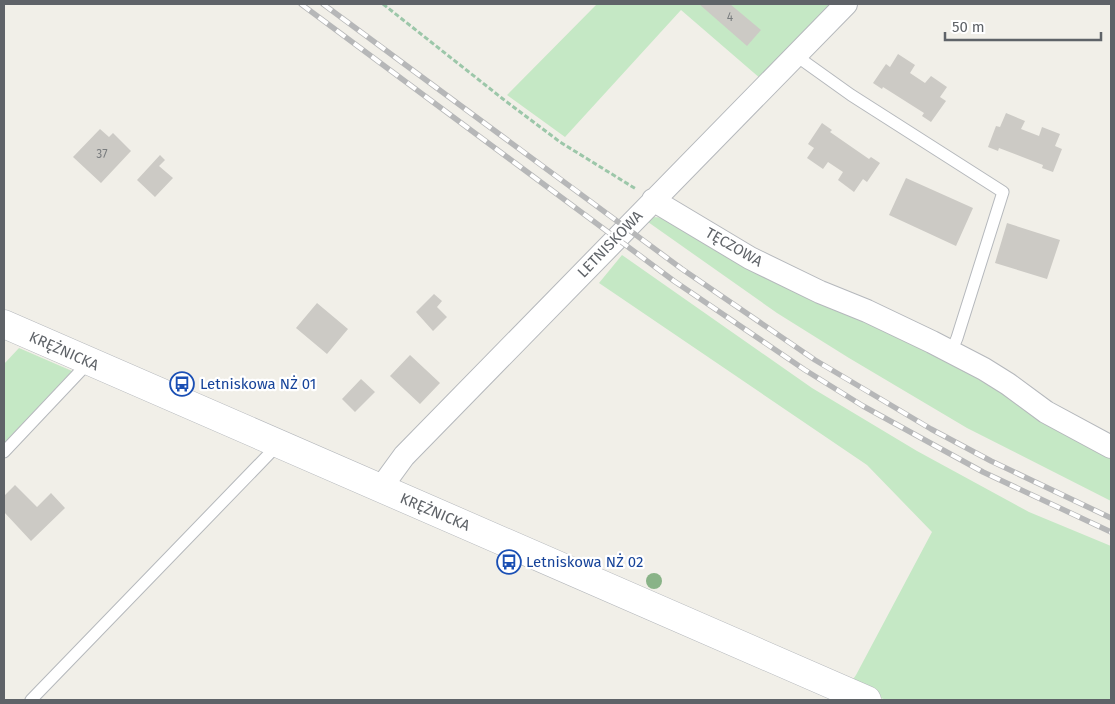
<svg xmlns="http://www.w3.org/2000/svg" width="1115" height="704" font-family="'Fira Sans',sans-serif">
<style>
.green{fill:#c5e8c5}
.building{fill:#cccac5}
.lines{fill:none;stroke-linecap:round;stroke-linejoin:round}
.service-casing{stroke:#b5b8bc;stroke-width:13}
.minor-casing{stroke:#b5b8bc;stroke-width:24}
.tertiary-casing{stroke:#b5b8bc;stroke-width:29}
.path{stroke:#9cc7a9;stroke-width:3;stroke-dasharray:5 2.5;stroke-linecap:butt}
.service{stroke:#fff;stroke-width:11}
.minor{stroke:#fff;stroke-width:22}
.tertiary{stroke:#fff;stroke-width:28}
.rail-casing{stroke:#b6b7b8;stroke-width:5.5}
.rail{stroke:#fff;stroke-width:4;stroke-dasharray:11;stroke-linecap:butt}
.tree{fill:#89b387}
.labels{text-anchor:middle;dominant-baseline:central;stroke-width:4.5;stroke-linejoin:round;paint-order:stroke}
.number-label{font-size:12px;fill:#7a7d7f}
.street-label{font-size:15px;fill:#5f6368;stroke:#fff}
.transit-label{font-size:15px;fill:#164399;stroke:#fff;text-anchor:start}
</style>
<rect width="100%" height="100%" fill="#f1efe8"/>
<!-- green -->
<path class="green" d="M597 4H835L761 79 681 10 565 137 507 95Z
M652 217 670 218 865 315 1111 453V501L967 428 849 358 777 313 648 222Z
M622 255 812 388 917 451 1029 512 1111 546V700H886L849 685 856 675 932 532 867 465 599 283Z
M19 348 72 371 4 443V364Z"/>
<!-- building -->
<path class="building" d="M699 4H730L761 30 747 46Z
M898 54 915 65 910 73 925 83 931 76 947 87 940 97 946 101 931 122 922 116 924 113 883 87 882 89 873 83 886 64 890 67Z
M1006 113 1025 121 1021 129 1039 136 1042 127 1060 134 1055 146 1062 149 1053 172 1042 168 1043 165 999 148 998 151 988 147 996 126 1000 127Z
M822 123 832 130 830 132 869 159 871 157 880 163 867 182 863 179 854 192 838 180 843 172 828 162 823 169 807 158 814 148 808 144Z
M100 129 109 137 113 133 131 151 101 183 73 157Z
M160 155 165 160 159 166 173 178 155 197 137 180Z
M906 178 973 208 956 246 889 215Z
M1007 223 1060 240 1047 279 995 263Z
M434 294 442 301 437 307 447 317 433 331 416 312Z
M317 303 348 329 327 354 296 328Z
M410 355 440 383 420 404 390 376Z
M361 379 375 392 355 412 342 399Z
M15 485 37 507 51 493 65 508 31 541 4 512V496Z"/>
<g class="lines">
<!-- service casing -->
<g class="service-casing">
<path id="service" d="M795 55 851 95 1003 192 957 338 951 352
M4 452 89 362
M31 700 270 453 276 443"/>
</g>
<!-- minor casing -->
<g class="minor-casing">
<path id="minor" d="M653 200 750 258 820 292 867 311 932 342 984 369 1008 384 1046 412 1111 447
M380 489 404 456 846 4"/>
</g>
<!-- tertiary casing -->
<g class="tertiary-casing">
<path id="tertiary" d="M4 324 867 700"/>
</g>
<!-- path -->
<path class="path" d="M383 4 503 99 560 142 636 189"/>
<!-- service -->
<use href="#service" class="service"/>
<!-- minor -->
<use href="#minor" class="minor"/>
<!-- tertiary -->
<use href="#tertiary" class="tertiary"/>
<!-- rail casing -->
<g class="rail-casing">
<path id="rail" d="M301 4 674 281 805 370 863 406 983 472 1111 532
M323 4 682 269 815 360 931 429 991 461 1111 518"/>
</g>
<!-- rail -->
<use href="#rail" class="rail"/>
</g>
<!-- trees -->
<circle class="tree" cx="654" cy="581" r="8"/>
<!-- icons -->
<defs>
<g id="bus-ring" transform="scale(1.25)"><circle r="9.5" fill="#fff" stroke="#1a4fb4" stroke-width="1.5"/><path d="M-5-6H5V4H4V6H2V4H-2V6H-4V4H-5ZM-3.5-4V0h7V-4ZM-3.5 1.2v1.5H-2V1.2ZM2 1.2v1.5H3.5V1.2Z" fill="#1a4fb4"/></g>
</defs>
<g fill-rule="evenodd">
<use href="#bus-ring" x="182" y="384"/>
<use href="#bus-ring" x="509" y="562"/>
</g>
<g class="labels">
<!-- number labels -->
<g class="number-label">
<text x="730" y="17">4</text>
<text x="102" y="154">37</text>
</g>
<!-- street labels -->
<g class="street-label">
<text transform="translate(610 244) rotate(-46)">LETNISKOWA</text>
<text transform="translate(734 247) rotate(30)">TĘCZOWA</text>
<text transform="translate(64 351) rotate(24)">KRĘŻNICKA</text>
<text transform="translate(435 512) rotate(23)">KRĘŻNICKA</text>
</g>
<!-- transit labels -->
<g class="transit-label">
<text x="200" y="384">Letniskowa NŻ 01</text>
<text x="526" y="562">Letniskowa NŻ 02</text>
</g>
</g>
<!-- border -->
<rect width="1115" height="704" fill="none" stroke="#5f6368" stroke-width="10"/>
<!-- scale -->
<path d="M945 32v8h156v-8" fill="none" stroke="#5f6368" stroke-width="2.5"/>
<text x="952" y="32" font-size="15" fill="#5f6368" stroke="#ffffff" stroke-width="4" paint-order="stroke">50 m</text>
</svg>
